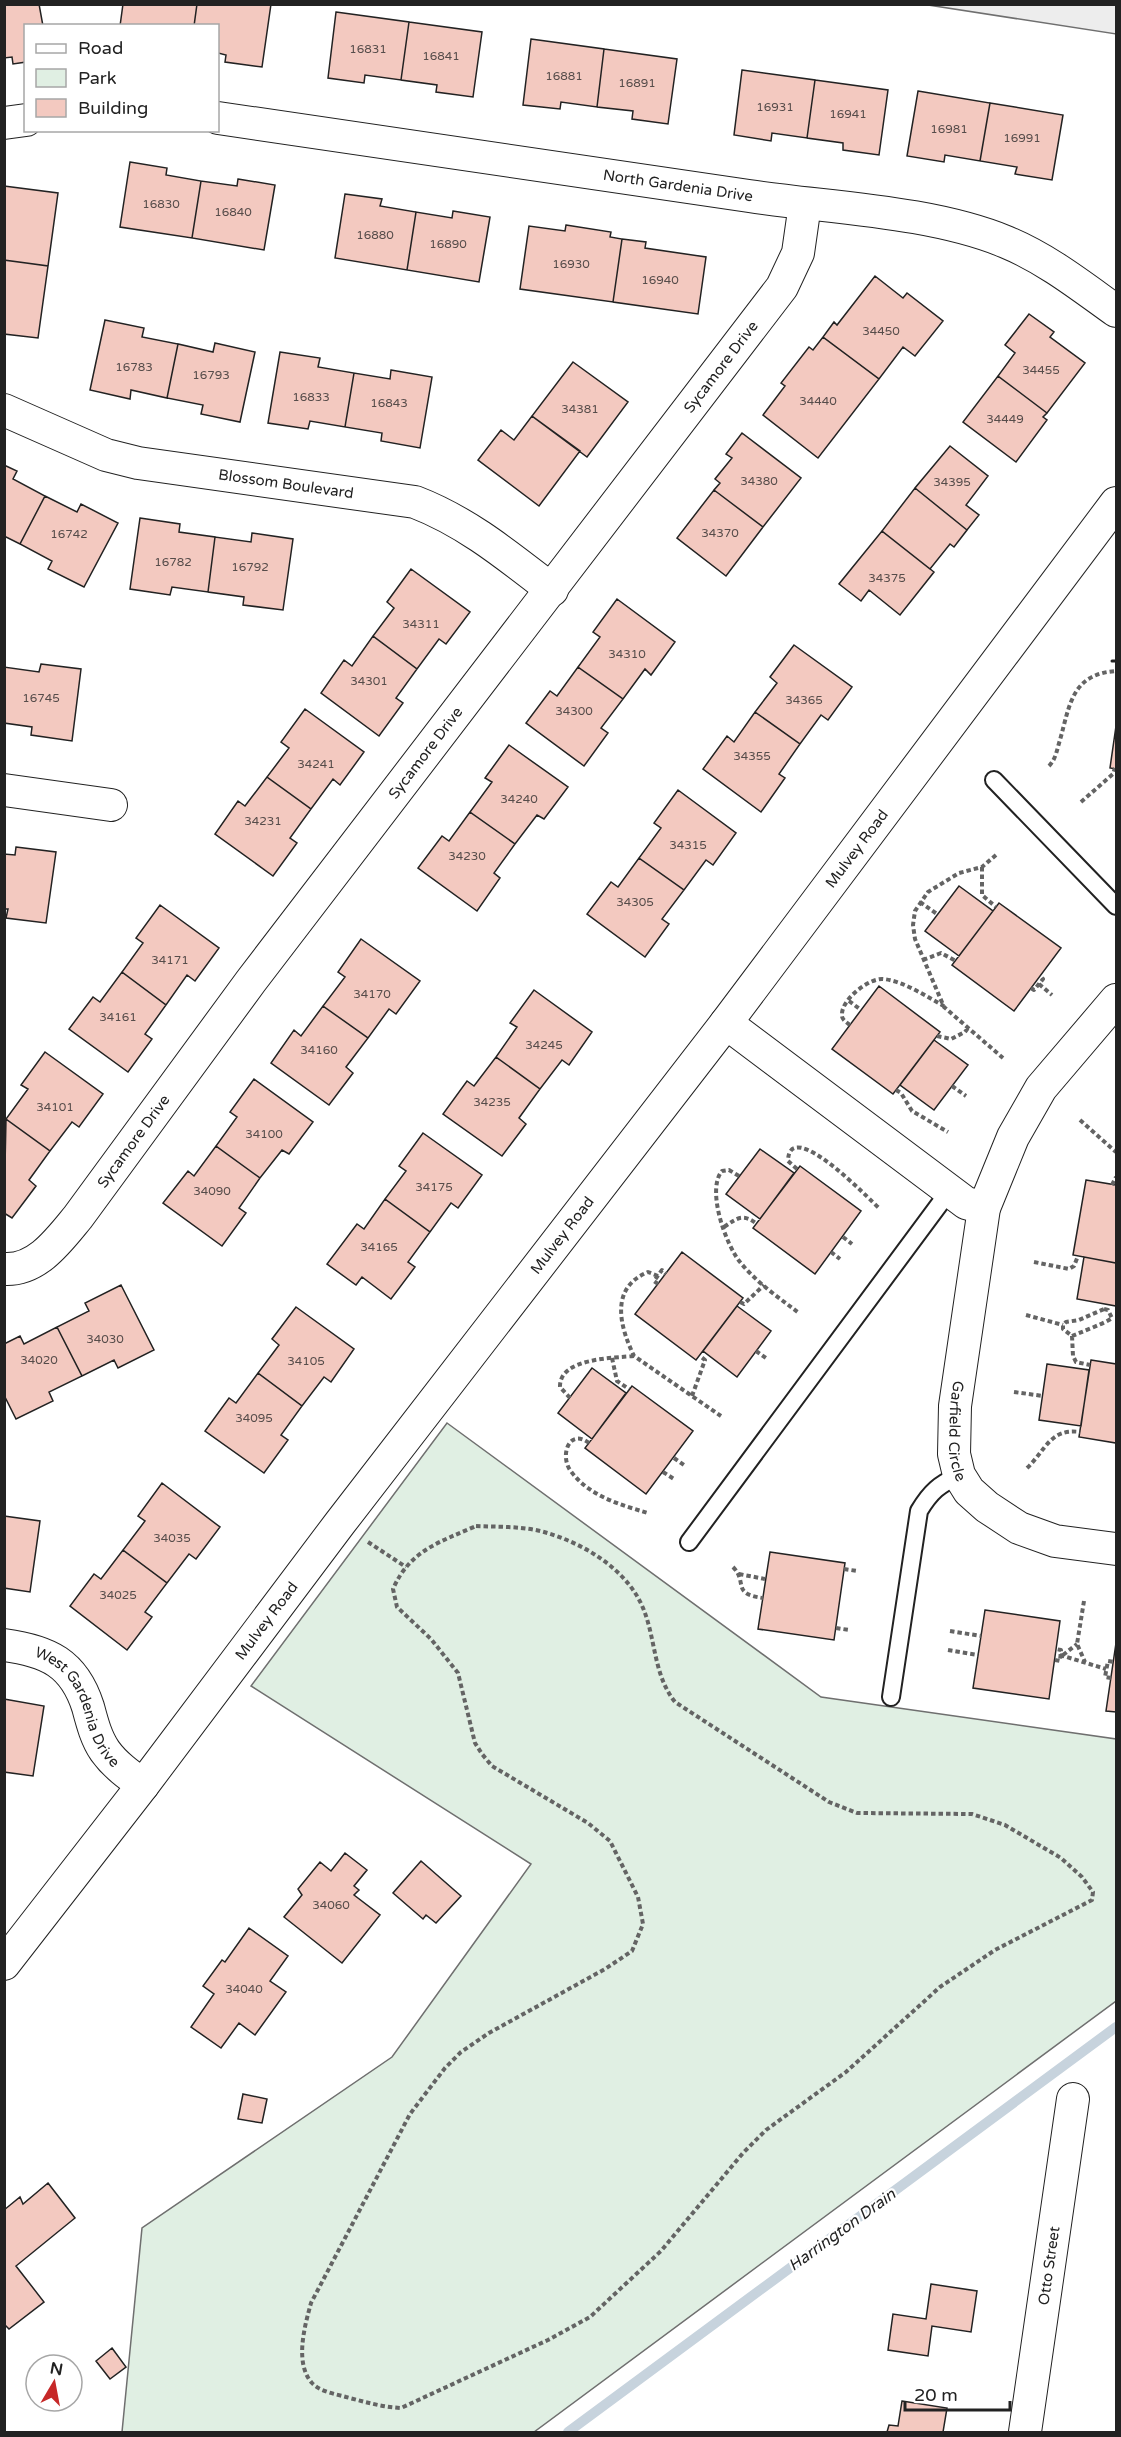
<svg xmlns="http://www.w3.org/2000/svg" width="1121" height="2437" font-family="'Varela Round',sans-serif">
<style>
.green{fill:#e0efe3;stroke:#6f6f6f;stroke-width:1.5}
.parking{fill:#ededed;stroke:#6f6f6f;stroke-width:1.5}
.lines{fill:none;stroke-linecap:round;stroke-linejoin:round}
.stream{stroke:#c7d3dd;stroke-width:10}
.building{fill:#f3c9c0;stroke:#222;stroke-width:1.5}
.service-casing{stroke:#222;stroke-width:20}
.minor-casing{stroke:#222;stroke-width:34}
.path{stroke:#646464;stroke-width:4;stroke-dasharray:4.5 3;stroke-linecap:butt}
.service{stroke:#fff;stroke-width:16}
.minor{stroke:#fff;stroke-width:32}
.wall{stroke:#222;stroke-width:3}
.labels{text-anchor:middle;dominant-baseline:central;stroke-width:4.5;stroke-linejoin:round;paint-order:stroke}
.number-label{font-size:12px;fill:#564c4a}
.street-label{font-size:15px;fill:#222;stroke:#fff}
.water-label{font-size:16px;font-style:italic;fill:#222;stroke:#fff}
</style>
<rect width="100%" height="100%" fill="#fff"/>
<!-- green -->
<path class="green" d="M447 1423 821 1697 1116 1739V2001L534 2432H122L142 2228 392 2057 531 1864 251 1686Z"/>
<!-- parking -->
<path class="parking" d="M928 5H1116V34Z"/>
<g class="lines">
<!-- stream -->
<path class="stream" d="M568 2432 1116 2027"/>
</g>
<!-- building -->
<path class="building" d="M4 4H39L43 26H26V62L13 64 12 57 4 58Z
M123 4H197L194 26H120Z
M197 4H271L262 67 225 62 226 55 218 53V26H194Z
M336 12 409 22 401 80 365 75 364 83 328 78Z
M409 22 482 32 473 97 436 92 437 85 401 80Z
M531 39 604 49 597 107 561 102 560 109 523 105Z
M604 49 677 59 668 124 632 119 633 111 597 107Z
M742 70 815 80 807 138 772 133 771 141 734 135Z
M815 80 888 90 879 155 843 150V143L807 138Z
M918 91 990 103 980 161 945 155 944 162 907 156Z
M990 103 1063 115 1052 180 1015 174 1017 167 980 161Z
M130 162 167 168 166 175 201 181 192 238 120 227Z
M238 179 275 185 264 250 192 238 201 181 237 186Z
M4 186 58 193 48 266 4 260Z
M345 194 382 199 380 206 416 212 407 270 335 258Z
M453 211 490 217 479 282 407 270 416 212 452 218Z
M566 225 611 232 610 237 622 239 613 302 520 289 529 226 565 231Z
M622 239 646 242 645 248 706 257 698 314 613 302Z
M4 260 48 266 38 338 4 334Z
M875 276 903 298 907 293 943 321 915 356 903 347 879 379 823 337 834 322 837 325Z
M1029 314 1054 332 1050 337 1085 363 1047 413 998 376 1015 353 1005 345Z
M105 320 144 328 142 337 178 344 167 398 131 390 130 399 90 390Z
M823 337 879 379 818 458 763 415 785 386 781 383 809 347 813 350Z
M215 343 255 352 240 422 201 414 203 405 167 398 178 344 213 352Z
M280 352 320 358 318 367 354 373 345 427 310 421 308 429 268 423Z
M573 362 628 402 587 457 532 416Z
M391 370 432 377 420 448 381 441 382 433 345 427 354 373 390 379Z
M998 376 1047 413 1043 417 1047 420 1016 462 963 422Z
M532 416 580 451 539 506 478 460 501 430 514 440Z
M742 433 801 478 763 527 714 490 720 483 715 479 732 458 726 454Z
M950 446 988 476 966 505 979 515 967 530 915 488Z
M4 465 17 471 13 479 45 496 20 544 4 536Z
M915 488 967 530 954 547 950 544 930 569 882 531Z
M714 490 763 527 726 576 677 538Z
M45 496 77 512 81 504 118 523 84 587 48 569 52 561 20 544Z
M140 518 180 524 179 532 215 537 208 592 172 587 170 595 130 589Z
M882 531 934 572 900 615 869 590 861 601 839 584Z
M252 533 293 539 283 610 243 605 244 597 208 592 215 537 251 542Z
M411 569 470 612 446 644 439 639 417 669 373 636 394 608 387 602Z
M617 599 675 642 651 675 645 669 623 699 578 667 600 637 593 632Z
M373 636 417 669 396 698 403 703 379 736 321 693 344 660 352 666Z
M794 645 852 687 828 720 821 715 800 744 755 712 777 683 770 677Z
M41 664 81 669 72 741 31 735 32 727 4 723V667L39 672Z
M578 667 623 699 601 728 608 733 584 766 526 723 550 691 557 696Z
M305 709 364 752 340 785 333 779 311 809 267 777 289 748 281 742Z
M755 712 800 744 779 774 785 778 761 812 703 769 727 736 734 742Z
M1116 726V769L1110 768Z
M509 745 568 787 544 819 537 815 515 844 470 812 492 782 485 778Z
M267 777 311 809 290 838 297 843 273 876 215 834 238 801 245 806Z
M678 790 736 833 713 865 706 860 684 890 639 858 661 828 654 823Z
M470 812 515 844 494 873 500 878 477 911 418 868 442 836 449 841Z
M16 847 56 852 46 923 6 918 8 909H4V854L15 855Z
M639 858 684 890 662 919 669 924 645 957 587 914 611 882 618 887Z
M959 886 993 911 959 956 925 931Z
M999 903 1061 948 1014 1011 952 965Z
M160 905 219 948 195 981 187 975 166 1005 122 972 143 943 136 938Z
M361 939 420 981 396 1014 389 1009 368 1038 323 1006 345 977 338 972Z
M122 972 166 1005 145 1034 152 1039 128 1072 69 1029 93 997 100 1002Z
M879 986 940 1032 893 1094 832 1049Z
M534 990 592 1032 569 1065 562 1060 540 1089 496 1057 517 1027 510 1023Z
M323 1006 368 1038 346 1067 353 1073 329 1105 271 1063 294 1030 301 1036Z
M934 1040 968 1065 934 1110 900 1085Z
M45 1052 103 1094 79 1127 72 1122 50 1151 6 1119 28 1089 21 1085Z
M496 1057 540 1089 519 1118 526 1124 502 1156 443 1114 467 1081 474 1086Z
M254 1079 313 1122 289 1154 282 1150 260 1178 216 1146 237 1117 230 1112Z
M6 1119 50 1151 29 1180 36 1186 12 1218 4 1213Z
M423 1133 482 1175 458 1208 451 1203 430 1232 385 1199 406 1171 399 1166Z
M216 1146 260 1178 239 1208 246 1213 222 1246 163 1203 188 1171 194 1176Z
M760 1149 794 1173 760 1219 726 1194Z
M800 1166 861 1211 815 1274 753 1228Z
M1086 1180 1116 1185V1263L1073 1255Z
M385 1199 430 1232 408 1262 415 1267 391 1299 362 1277 356 1285 327 1264 357 1224 364 1229Z
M682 1252 743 1298 696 1360 635 1314Z
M1084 1257 1116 1263V1306L1077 1299Z
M121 1285 154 1350 118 1368 114 1360 82 1376 57 1327 89 1311 85 1303Z
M737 1306 771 1331 737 1377 703 1351Z
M296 1307 354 1349 331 1382 324 1377 302 1406 258 1373 279 1345 272 1339Z
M57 1327 82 1376 49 1392 53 1401 16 1419 4 1395V1344L20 1336 24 1344Z
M1091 1360 1116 1364V1443L1079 1437Z
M1047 1364 1089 1370 1081 1426 1039 1420Z
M592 1368 626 1393 592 1439 558 1413Z
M258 1373 302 1406 281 1435 288 1440 264 1473 205 1431 229 1398 236 1403Z
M632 1386 693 1431 646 1494 585 1448Z
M162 1483 220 1527 196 1559 189 1554 167 1583 123 1550 145 1521 138 1516Z
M4 1516 40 1521 30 1592 4 1588Z
M123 1550 167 1583 145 1612 152 1617 127 1650 70 1606 94 1574 101 1579Z
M770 1552 845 1563 834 1640 758 1629Z
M985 1610 1060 1621 1049 1699 973 1688Z
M1116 1643V1712L1106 1711Z
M4 1699 44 1706 33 1776 4 1772Z
M345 1853 367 1870 354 1886 359 1890 354 1895 380 1915 342 1963 284 1917 302 1895 298 1889 320 1862 331 1871Z
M421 1861 461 1896 436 1923 426 1915 423 1919 393 1893Z
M249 1928 288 1956 270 1981 286 1992 255 2035 239 2023 221 2048 191 2027 214 1994 203 1986 222 1960 225 1962Z
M243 2094 267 2099 262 2123 238 2119Z
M48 2183 75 2218 16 2266 44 2302 9 2329 4 2324V2210L20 2197 23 2204Z
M931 2284 977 2291 971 2332 932 2326 928 2356 888 2350 893 2314 926 2319Z
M112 2348 126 2367 110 2379 96 2361Z
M902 2401 947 2408 943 2432H887L889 2425 898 2426Z"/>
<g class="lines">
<!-- service casing -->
<g class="service-casing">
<path id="service" d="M994 780 1116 906
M689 1542 950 1190
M891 1697 919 1511C931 1491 939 1485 959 1475"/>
</g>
<!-- minor casing -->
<g class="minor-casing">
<g id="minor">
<path id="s1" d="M218 118C395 144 572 170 749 196 830 208 931 211 1006 242 1047 259 1081 286 1116 311"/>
<path d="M4 123 26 120"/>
<path id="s2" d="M4 410 106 455 138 463 415 502C467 522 508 556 552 590"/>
<path d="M4 790 111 805"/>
<path id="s3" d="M1116 1000 1041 1088 1013 1137 984 1208 955 1406 954 1454 959 1475 969 1491 987 1507 1019 1528 1055 1541 1116 1549"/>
<path d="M726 1023 966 1203 984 1208"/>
<path id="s4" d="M4 1269C37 1271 59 1240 78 1217L251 981 782 287 798 253 805 204"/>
<path id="s5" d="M4 1645C48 1651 74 1663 88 1707 92 1722 96 1738 105 1751 115 1765 129 1775 143 1785"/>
<path id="s6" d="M4 1964 143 1785 340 1523 726 1023 1116 503"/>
<path id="s7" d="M1025 2432 1073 2099"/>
</g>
</g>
<!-- path -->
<path class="path" d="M1049 766C1056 759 1057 749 1060 740 1070 704 1072 674 1116 671
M1081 802 1113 774 1115 768
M996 855 982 867 959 873 928 892 915 911 913 925 915 939 944 1007 1003 1058
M982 867V895L996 907
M920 902 937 914
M923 960 941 953 956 961
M1039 984 1052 995
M1031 988 1034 990 1043 979 1040 976
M849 1001 861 1010
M850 1025C846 1022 841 1019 842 1014 842 999 869 978 883 979 904 981 925 996 944 1006
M937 1036 951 1039 965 1032 968 1028
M952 1086 966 1096
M896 1090 901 1093 912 1111 948 1132
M1080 1120 1116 1152
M797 1169 788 1161C789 1115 870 1200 879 1208
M739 1176 729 1170 722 1171C706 1190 726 1245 740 1262 756 1282 779 1298 799 1313
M1112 1185 1116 1177
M724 1227C737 1218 743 1213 757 1224
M843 1237 852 1244
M831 1252 840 1259
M1034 1262 1069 1269 1074 1266 1078 1256
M658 1276 648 1272C609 1288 620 1327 634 1356L721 1416
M658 1284 654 1281 662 1270 666 1274
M740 1302 744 1304 764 1285
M1104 1309 1108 1310 1112 1318C1108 1322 1079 1333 1072 1336L1063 1329V1325L1066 1322 1079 1320Z
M1026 1315 1063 1325
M1072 1336 1073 1356 1076 1362 1090 1365
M756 1351 766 1358
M612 1358 617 1381 629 1389
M1014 1392 1043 1396
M692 1396 705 1360 700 1356
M570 1398 560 1387C559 1358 613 1358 634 1356
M589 1443C569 1428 560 1455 570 1470 588 1496 621 1505 648 1513
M674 1458 684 1465
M1027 1468C1046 1450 1050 1428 1080 1432
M663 1472 674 1479
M476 1526C499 1527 522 1526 544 1532 583 1543 627 1569 643 1608 656 1639 653 1674 675 1702L829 1802 857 1813 972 1814 1005 1825 1061 1858 1082 1877 1093 1892 1092 1900 995 1950 940 1987 846 2072 766 2130 743 2153 661 2251 590 2317 548 2340 401 2408C382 2407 365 2402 346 2397 336 2394 320 2392 312 2383 294 2363 305 2325 311 2303L410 2114 445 2068 461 2052 489 2033 605 1969 632 1951 643 1924 638 1897 610 1841 588 1823 492 1766 482 1754 475 1743 458 1673 431 1639 397 1607 393 1589C410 1550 440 1542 476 1526Z
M368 1542 406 1567
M733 1567C748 1582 731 1594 763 1598
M844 1569 857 1571
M739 1574 765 1579
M1084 1601 1077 1644 1085 1662
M836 1628 849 1630
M950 1631 981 1636
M948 1650 978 1655
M1060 1655 1106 1669
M1063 1655 1077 1644
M1055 1660 1060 1661 1061 1650 1056 1649
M1111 1678 1105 1677 1108 1661 1114 1662"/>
<!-- service -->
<use href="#service" class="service"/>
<!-- minor -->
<use href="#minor" class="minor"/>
<!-- wall -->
<path class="wall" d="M1112 661H1116"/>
</g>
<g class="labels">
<!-- number labels -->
<g class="number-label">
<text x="368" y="49">16831</text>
<text x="441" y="56">16841</text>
<text x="564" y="76">16881</text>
<text x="637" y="83">16891</text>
<text x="775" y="107">16931</text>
<text x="848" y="114">16941</text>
<text x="949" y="129">16981</text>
<text x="1022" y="138">16991</text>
<text x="161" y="204">16830</text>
<text x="233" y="212">16840</text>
<text x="375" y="235">16880</text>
<text x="448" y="244">16890</text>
<text x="571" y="264">16930</text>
<text x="660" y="280">16940</text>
<text x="881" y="331">34450</text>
<text x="134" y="367">16783</text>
<text x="1041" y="370">34455</text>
<text x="211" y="375">16793</text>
<text x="311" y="397">16833</text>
<text x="818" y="401">34440</text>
<text x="389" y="403">16843</text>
<text x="580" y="409">34381</text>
<text x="1005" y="419">34449</text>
<text x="759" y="481">34380</text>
<text x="952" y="482">34395</text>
<text x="720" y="533">34370</text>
<text x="69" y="534">16742</text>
<text x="173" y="562">16782</text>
<text x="250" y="567">16792</text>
<text x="887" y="578">34375</text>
<text x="421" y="624">34311</text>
<text x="627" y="654">34310</text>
<text x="369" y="681">34301</text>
<text x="41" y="698">16745</text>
<text x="804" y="700">34365</text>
<text x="574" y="711">34300</text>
<text x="752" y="756">34355</text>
<text x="316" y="764">34241</text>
<text x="519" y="799">34240</text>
<text x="263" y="821">34231</text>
<text x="688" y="845">34315</text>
<text x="467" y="856">34230</text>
<text x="635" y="902">34305</text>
<text x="170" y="960">34171</text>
<text x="372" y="994">34170</text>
<text x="118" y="1017">34161</text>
<text x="544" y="1045">34245</text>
<text x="319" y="1050">34160</text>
<text x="492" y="1102">34235</text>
<text x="55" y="1107">34101</text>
<text x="264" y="1134">34100</text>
<text x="434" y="1187">34175</text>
<text x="212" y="1191">34090</text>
<text x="379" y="1247">34165</text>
<text x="105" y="1339">34030</text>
<text x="39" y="1360">34020</text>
<text x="306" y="1361">34105</text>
<text x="254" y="1418">34095</text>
<text x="172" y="1538">34035</text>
<text x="118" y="1595">34025</text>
<text x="331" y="1905">34060</text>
<text x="244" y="1989">34040</text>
</g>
<!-- street labels -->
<g class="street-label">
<text stroke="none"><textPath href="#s1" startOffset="465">North Gardenia Drive</textPath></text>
<text stroke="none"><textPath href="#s4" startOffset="1160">Sycamore Drive</textPath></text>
<text stroke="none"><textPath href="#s2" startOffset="294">Blossom Boulevard</textPath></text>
<text stroke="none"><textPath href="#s4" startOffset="674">Sycamore Drive</textPath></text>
<text stroke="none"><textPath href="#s6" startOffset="1404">Mulvey Road</textPath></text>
<text stroke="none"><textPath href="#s4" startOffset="188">Sycamore Drive</textPath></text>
<text stroke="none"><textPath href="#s6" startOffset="918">Mulvey Road</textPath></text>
<text stroke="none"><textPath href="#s3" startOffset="474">Garfield Circle</textPath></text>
<text stroke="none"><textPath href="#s6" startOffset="432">Mulvey Road</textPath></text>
<text stroke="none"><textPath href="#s5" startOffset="105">West Gardenia Drive</textPath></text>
<text stroke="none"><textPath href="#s7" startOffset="168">Otto Street</textPath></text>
</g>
<!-- water labels -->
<g class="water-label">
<text transform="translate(842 2230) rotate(-36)">Harrington Drain</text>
</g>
</g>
<!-- border -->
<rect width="1121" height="2437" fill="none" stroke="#222222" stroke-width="12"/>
<!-- legend -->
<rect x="24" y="24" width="195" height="108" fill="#ffffff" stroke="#a7a7a7" stroke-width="1.5"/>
<rect x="36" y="44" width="30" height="9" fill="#ffffff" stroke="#a7a7a7" stroke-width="1.5"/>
<text x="78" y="54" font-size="18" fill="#222222">Road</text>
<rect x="36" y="69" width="30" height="18" fill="#e0efe3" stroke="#a7a7a7" stroke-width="1.5"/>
<text x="78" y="84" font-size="18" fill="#222222">Park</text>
<rect x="36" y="99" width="30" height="18" fill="#f3c9c0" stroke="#a7a7a7" stroke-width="1.5"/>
<text x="78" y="114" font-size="18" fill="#222222">Building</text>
<!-- north arrow -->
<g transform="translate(54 2383) rotate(10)"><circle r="28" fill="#ffffff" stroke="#a7a7a7" stroke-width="1.5"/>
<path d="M0-4.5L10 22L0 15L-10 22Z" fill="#c62828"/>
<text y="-9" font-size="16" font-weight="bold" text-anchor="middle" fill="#222222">N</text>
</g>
<!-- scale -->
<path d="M905 2401v9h105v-9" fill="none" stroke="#222222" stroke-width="3"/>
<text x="914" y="2401" font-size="18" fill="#222222" stroke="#ffffff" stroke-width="4.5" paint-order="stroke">20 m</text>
</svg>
